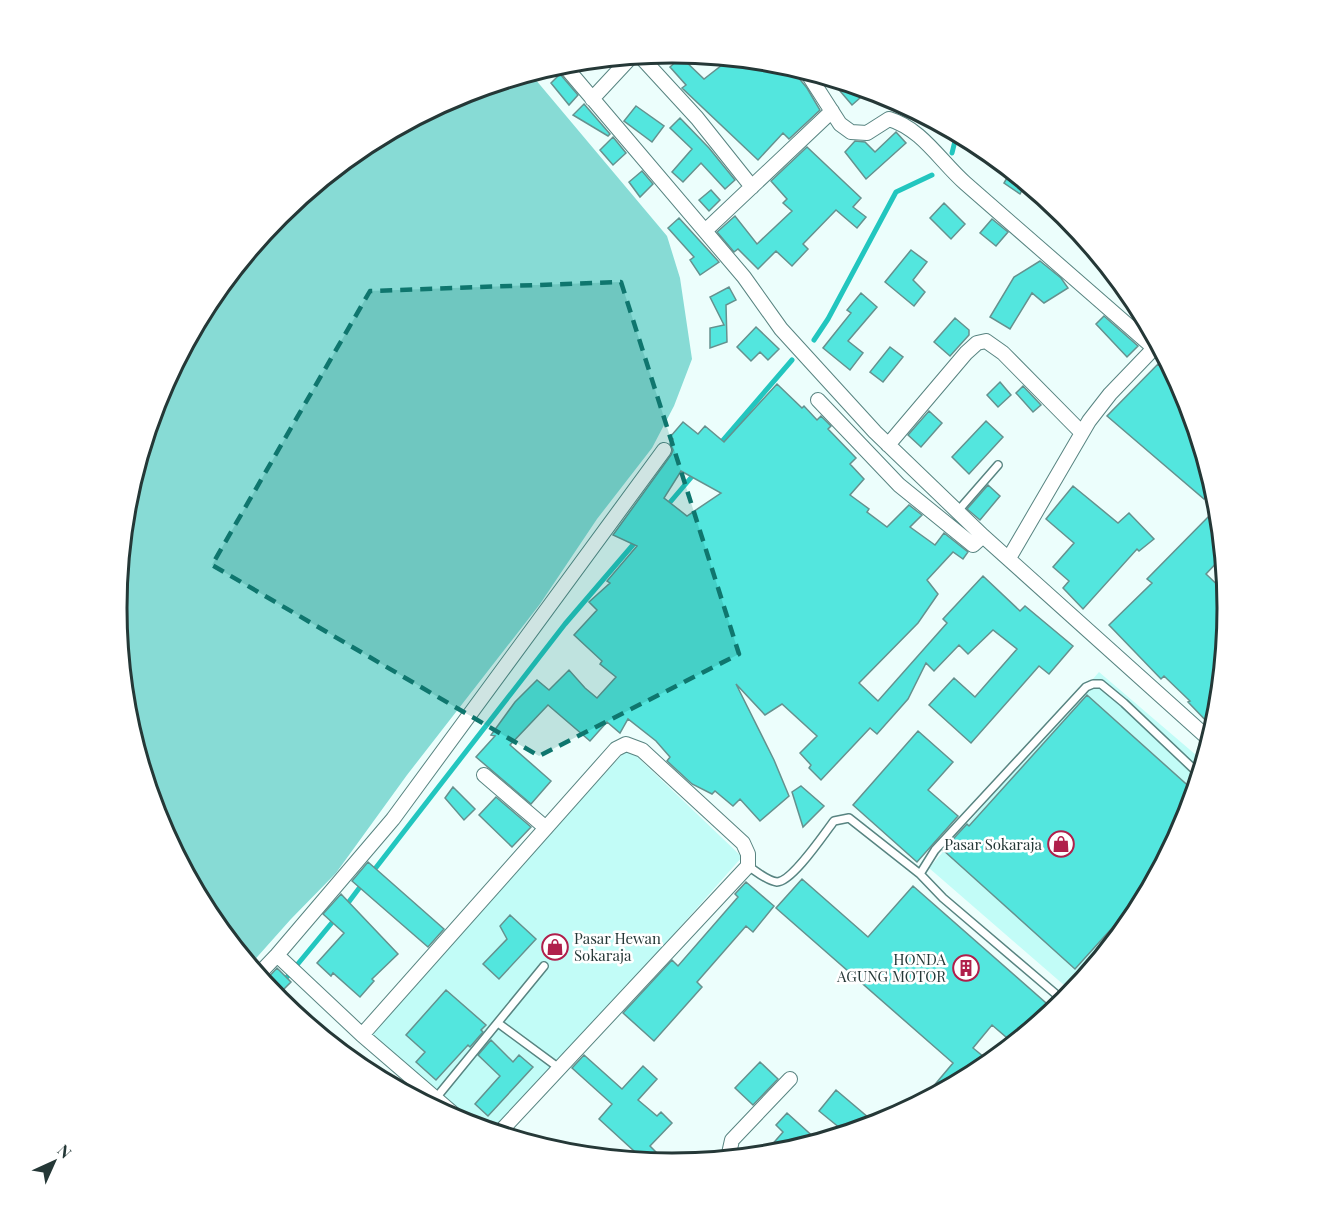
<svg xmlns="http://www.w3.org/2000/svg" width="1344" height="1216" font-family="'Playfair Display',serif">
<style>
.built{fill:#c2fcf7}
.green{fill:#87dbd5}
.lines{fill:none;stroke-linecap:round;stroke-linejoin:round}
.stream{stroke:#22c6bf;stroke-width:5}
.building{fill:#53e6de;stroke:#65918e;stroke-width:1.5;fill-rule:evenodd}
.service-casing{stroke:#588481;stroke-width:10}
.minor-casing{stroke:#588481;stroke-width:16}
.service{stroke:#fff;stroke-width:7}
.minor{stroke:#fff;stroke-width:14}
.marked{fill:#0f766e;fill-opacity:0.2;stroke:#0f766e;stroke-width:4.5;stroke-dasharray:12 8;stroke-linejoin:round}
.labels{text-anchor:middle;dominant-baseline:central;stroke-width:5;stroke-linejoin:round;paint-order:stroke}
.poi-label{font-size:15px;fill:#253837;stroke:#fff;text-anchor:end}
.rim{fill:none;stroke:#253837;stroke-width:3}
</style>
<rect width="100%" height="100%" fill="#ecfefc"/>
<!-- built -->
<path class="built" d="M1099 672 1203 761 1185 821 1134 917 1072 992 929 868Z
M628 748 742 857 498 1133 462 1122 365 1038Z"/>
<!-- green -->
<path class="green" d="M530 73 667 236 680 278 692 359 674 406 652 448 597 519 540 604 407 775 336 873 291 919 250 965 210 916 159 820 127 716 117 608 127 499 159 395 210 299 279 215 364 146 460 95Z"/>
<g class="lines">
<!-- stream -->
<path class="stream" d="M952 153 957 133
M814 340 828 319 896 192 932 175
M719 445 792 360
M666 507 695 473
M371 874 565 624 638 539
M345 907 363 883
M273 994 335 919"/>
</g>
<!-- building -->
<path class="building" d="M681 57 704 79 731 58 788 65 807 88 820 110 789 139 783 133 758 160 682 88 686 85 670 67Z
M560 74 578 95 569 105 551 83Z
M828 77 859 87 869 90 852 105Z
M584 104 610 134 608 136 573 115Z
M636 106 664 126 652 142 624 121Z
M680 118 709 148 735 180 725 189 701 163 683 182 672 172 692 149 670 128Z
M896 132 906 143 866 179 845 152 855 141 865 142 875 152Z
M613 137 626 153 613 165 600 150Z
M807 147 861 198 853 207 866 217 857 228 836 210 803 244 808 249 792 266 776 251 758 269 738 249 734 252 717 232 735 216 757 244 792 211 783 203 787 199 771 181Z
M642 171 653 184 640 197 629 182Z
M1011 171 1026 183 1020 194 1004 183Z
M711 190 720 200 709 211 699 200Z
M944 203 965 224 951 239 930 218Z
M679 218 719 262 700 275 690 260 694 257 668 228Z
M992 219 1008 232 996 246 980 233Z
M911 250 927 262 913 280 925 292 914 306 885 282Z
M1040 261 1061 278 1068 288 1044 303 1032 293 1010 329 990 317 1014 277Z
M729 287 736 300 726 305 727 342 710 348V328L724 325 710 297Z
M861 293 877 307 848 341 863 353 850 370 823 348 851 313 847 310Z
M1104 316 1138 346 1127 357 1096 324Z
M955 318 969 330V335L950 356 934 342Z
M756 327 779 349 768 360 760 352 751 361 737 347Z
M890 347 903 357 883 382 870 372Z
M1158 364 1175 382 1177 380 1185 396 1214 491 1204 499 1107 416Z
M1000 382 1011 395 998 407 987 395Z
M777 384 802 408 804 406 817 420 821 416 831 426 828 429 856 458 850 464 864 479 850 495 869 509 867 512 887 527 909 505 922 515 910 527 935 545 944 533 968 552 963 559 953 552 927 580 938 594 918 623 859 683 878 701 947 623 943 619 983 576 1020 611 1025 606 1073 646 1049 674 1039 666 971 743 929 705 954 678 975 697 1017 649 993 630 968 654 959 645 934 671 926 663 908 699 877 734 870 728 821 780 809 768 811 765 800 753 817 736 782 704 765 715 736 684 774 760 789 796 760 821 740 799 733 806 715 791 712 794 692 784 667 761 670 757 656 741 628 719 620 733 607 722 590 741 548 705 510 745 551 781 531 804 476 757 495 736 491 735 515 702 537 680 549 690 569 670 585 688 597 698 616 677 600 664 602 661 574 635 597 610 589 602 610 583 607 581 637 546 613 535 671 455 673 450 670 444 673 439 670 437 683 422 698 434 705 426 724 442ZM681 471 721 493 687 516 664 498Z
M1023 386 1041 405 1033 412 1016 393Z
M929 411 942 423 921 447 908 435Z
M986 421 1003 437 969 474 952 457Z
M988 485 1000 496 980 520 967 509Z
M1073 486 1118 523 1129 513 1154 539 1139 551 1137 549 1083 609 1063 588 1069 581 1053 567 1074 543 1046 519Z
M1211 514 1219 522 1222 557 1206 574 1226 593 1227 608 1217 717 1213 728 1188 702 1190 701 1164 676 1161 679 1109 625 1152 583 1147 579Z
M1087 695 1194 791 1185 821 1134 917 1129 923 1122 917 1075 969 943 850 967 824 969 826Z
M918 731 953 762 928 790 958 816 917 862 853 805Z
M801 786 824 806 803 827 792 792Z
M453 787 475 809 464 820 445 798Z
M496 797 531 827 512 847 479 815Z
M368 862 444 929 428 947 352 881Z
M802 879 868 937 913 886 1054 1010 1013 1043 992 1025 973 1048 990 1062 980 1070 921 1101 953 1063 776 908Z
M746 882 774 906 753 932 746 926 697 982 702 987 654 1041 623 1013 672 960 678 966 738 897 735 894Z
M341 894 398 954 372 979 374 981 360 997 333 973 331 976 317 963 344 933 323 914Z
M510 915 536 939 499 979 483 964 507 939 500 926Z
M277 968 291 982 276 997 264 982Z
M446 990 486 1025 481 1030 483 1032 470 1047 468 1045 436 1080 416 1062 425 1052 406 1035Z
M491 1040 513 1062 519 1055 533 1067 488 1116 475 1104 500 1076 478 1055Z
M584 1055 622 1089 643 1066 657 1079 638 1100 657 1116 661 1112 672 1123 650 1146 667 1163 645 1161 599 1119 612 1104 572 1068Z
M760 1062 778 1079 753 1105 735 1088Z
M836 1090 876 1124 846 1133 819 1111Z
M787 1113 818 1141 780 1153 763 1155 783 1132 776 1125Z"/>
<g class="lines">
<!-- service casing -->
<g class="service-casing">
<path id="service" d="M957 512 998 465
M748 866C756 871 767 881 777 882 792 882 824 834 834 821L849 818 920 874 943 898 1064 1001
M920 874 935 850 1086 687 1093 684H1101L1124 703 1199 774
M498 1023 559 1068
M436 1098 544 966"/>
</g>
<!-- minor casing -->
<g class="minor-casing">
<path id="minor" d="M640 56 697 118 752 187
M563 64 744 277 781 329 875 432 983 536 1210 740
M806 71 840 124 851 132 867 133 889 119C922 129 940 161 965 183 1028 238 1091 293 1154 348
M592 99 632 56
M705 231 832 111
M818 400 899 485 973 545 983 536
M888 445 966 353 977 343 986 341 1003 353 1082 433
M1009 558 1089 421 1110 394 1158 344
M484 775 546 828
M277 955 362 1035 463 1122
M258 975 277 955 393 819 664 450
M362 1035 616 749 626 744 642 750 743 843 748 854V866L499 1133
M728 1158 732 1140 790 1079"/>
</g>
<!-- service -->
<use href="#service" class="service"/>
<!-- minor -->
<use href="#minor" class="minor"/>
</g>
<!-- marked area -->
<path class="marked" d="M621 282 739 654 539 756 212 565 370 291Z"/>
<!-- icons -->
<defs>
<g id="shop-ring" transform="scale(1.35)"><circle r="9.5" fill="#fff" stroke="#b01f4b" stroke-width="1.5"/><path d="M-5-2.5h2.3a2.7 3.5 0 0 1 5.4 0H5L5.5 6h-11ZM-1.5-2.5h3a1.5 2.3 0 0 0-3 0Z" fill="#b01f4b"/></g>
<g id="building-ring" transform="scale(1.35)"><circle r="9.5" fill="#fff" stroke="#b01f4b" stroke-width="1.5"/><path d="M-4-6H4V6H1V3H-1V6H-4ZM-2.5-4.3h1.7v1.8h-1.7ZM.8-4.3h1.7v1.8H.8ZM-2.5-1h1.7V.8h-1.7ZM.8-1h1.7V.8H.8Z" fill="#b01f4b"/></g>
</defs>
<g fill-rule="evenodd">
<use href="#shop-ring" x="1061" y="844"/>
<use href="#shop-ring" x="555" y="947"/>
<use href="#building-ring" x="966" y="968"/>
</g>
<g class="labels">
<!-- poi labels -->
<g class="poi-label">
<text x="1042" y="844">Pasar Sokaraja</text>
<text x="574" y="938" text-anchor="start">Pasar Hewan<tspan x="574" dy="17">Sokaraja</tspan></text>
<text x="946" y="959">HONDA<tspan x="946" dy="17">AGUNG MOTOR</tspan></text>
</g>
</g>
<!-- crop -->
<path d="M0 0H1344V1216H0ZM127 608a545 545 0 1 1 1090 0a545 545 0 1 1-1090 0Z" fill="#fff" fill-rule="evenodd"/>
<path class="rim" d="M127 608a545 545 0 1 1 1090 0a545 545 0 1 1-1090 0Z"/>
<!-- north arrow -->
<g transform="translate(54 1162) rotate(45)" stroke="#ffffff" stroke-width="4.5" paint-order="stroke">
<path d="M0-4.5L10 22L0 15L-10 22Z" fill="#253837"/>
<text y="-9" font-size="16" font-weight="bold" text-anchor="middle" fill="#253837">N</text>
</g>
</svg>
